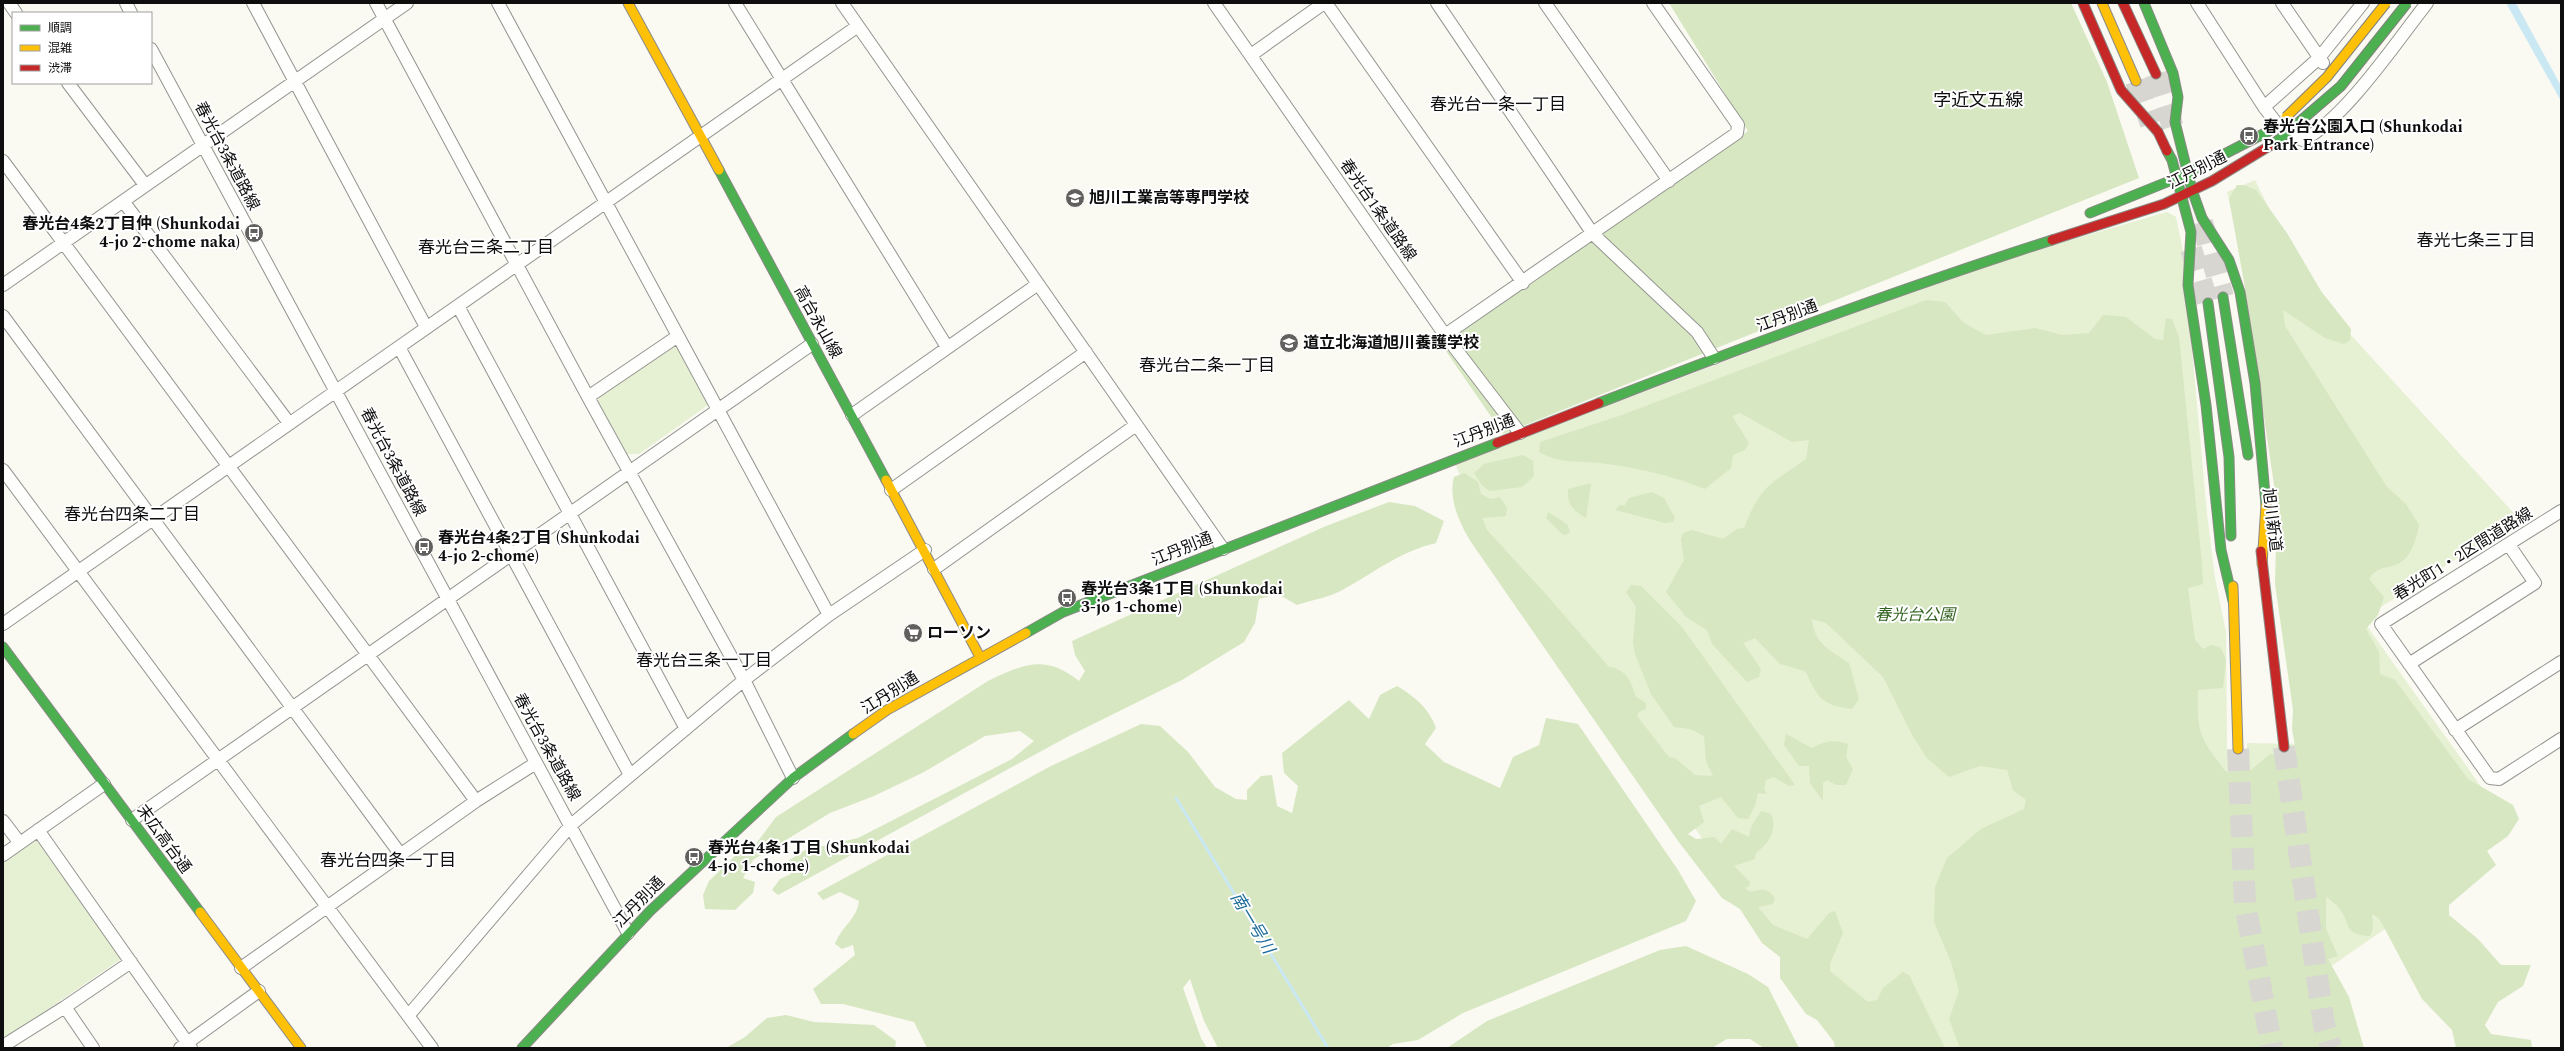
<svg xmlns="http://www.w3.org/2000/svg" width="2564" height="1051" font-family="Spectral,'Noto Sans JP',serif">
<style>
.green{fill:#e6f0d3}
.forest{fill:#d7e7c2}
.water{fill:#cae8f3}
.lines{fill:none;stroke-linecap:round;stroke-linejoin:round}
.stream{stroke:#cae8f3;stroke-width:3}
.highway-tunnel{stroke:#d7d6d0;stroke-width:22;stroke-dasharray:22 11;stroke-linecap:butt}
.street-casing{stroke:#949491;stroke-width:14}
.fast-casing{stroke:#8b8a87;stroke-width:11}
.slow-casing{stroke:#8b8a87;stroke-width:11}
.jam-casing{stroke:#8b8a87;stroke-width:11}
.street{stroke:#fefefd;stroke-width:12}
.fast{stroke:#4caf50;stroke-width:9}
.slow{stroke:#ffc107;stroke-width:9}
.jam{stroke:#c62828;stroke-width:9}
.fast-bridge-casing{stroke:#82817e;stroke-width:11;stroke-linecap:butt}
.slow-bridge-casing{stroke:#82817e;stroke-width:11;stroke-linecap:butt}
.fast-bridge{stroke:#4caf50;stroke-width:9}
.slow-bridge{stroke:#ffc107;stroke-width:9}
.labels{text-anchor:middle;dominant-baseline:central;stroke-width:4;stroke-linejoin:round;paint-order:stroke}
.poi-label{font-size:16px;font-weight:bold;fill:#0e0e0e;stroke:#fff;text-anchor:start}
.street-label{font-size:16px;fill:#0e0e0e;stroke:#fff}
.park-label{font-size:16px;font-style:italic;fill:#336320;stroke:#fff}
.neighbourhood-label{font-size:17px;fill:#0e0e0e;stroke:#fff}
.water-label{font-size:17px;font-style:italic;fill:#1c6c9b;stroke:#fff}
.quarter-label{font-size:18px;fill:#0e0e0e;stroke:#fff}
</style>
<rect width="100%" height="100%" fill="#faf9f2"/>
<!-- green -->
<path class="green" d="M2255 180 2308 288 2519 519 2362 619 2482 788 2405 915 2213 1048H1852L1482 530 1455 463 1968 270 2167 212 2176 217 2183 251 2207 514 2215 578 2226 632 2227 751 2247 750V743L2305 744 2287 535 2251 295 2227 192Z
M677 345 708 405 639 454H627L594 398Z
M33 835 121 959 3 1040V856Z"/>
<!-- forest -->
<path class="forest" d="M1669 3H2071L2107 82 2139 178 1503 434 1439 341 1748 131Z
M2237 185H2244L2256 190 2287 233 2321 291 2351 329 2350 340 2344 344 2325 338 2283 310 2285 326 2387 487 2406 504 2419 525C2417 537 2412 555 2401 562 2388 570 2379 564 2369 579L2384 597 2378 615 2366 629 2379 652 2380 674 2395 680 2468 779 2513 805 2519 819 2508 836 2487 851 2496 865 2449 905V915L2478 939 2501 965H2531L2523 986 2498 1002 2485 1025 2491 1034 2531 1040 2532 1048H2456L2452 1030 2422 999 2379 918 2372 914 2373 929 2370 936C2344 935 2351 925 2340 909 2336 904 2330 900 2326 896V929L2338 956 2328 959 2349 997 2364 1048H1960L1949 1019 1959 991 1951 962 1934 922 1935 887 1947 858 1981 829 2024 809 2026 800 2013 790 2007 770 1980 766 1949 777 1927 758 1912 735 1883 677 1826 623 1812 619C1814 644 1830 650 1849 663L1859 699 1852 709C1820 705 1819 698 1805 671L1780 664 1755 638 1743 643 1761 669 1759 677 1747 682 1712 644 1707 630 1686 617 1666 592 1684 560 1681 540 1683 533 1692 530 1723 539 1737 529 1744 528C1761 484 1771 484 1806 459L1809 440 1792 442 1740 413 1732 416 1749 443 1745 450 1733 455 1731 468 1705 489C1675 477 1640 468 1607 464 1582 460 1561 465 1539 452L1540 442 1619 416 1926 300 1945 302 1964 323 1986 335 2035 328 2062 335 2089 333 2103 315 2126 317 2155 339 2163 340 2166 318 2172 319 2179 337 2202 564 2203 584 2188 588 2195 640 2203 649 2211 645 2220 647 2226 659 2223 688 2198 690C2197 734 2199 737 2226 772L2251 770 2270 754 2277 755 2296 752 2292 729 2293 710 2275 584 2277 505 2244 282 2229 199Z
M1523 455 1533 461 1534 476 1522 487 1489 491 1481 484 1474 473 1484 464Z
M1464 473 1478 482 1481 494 1490 499 1500 497 1507 508 1506 516 1482 518 1487 530 1544 592 1609 667C1626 669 1631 681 1636 697L1646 703V709L1639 712 1637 716 1669 757 1675 758 1695 775 1713 776 1706 761 1704 736 1690 729 1674 727 1651 694 1635 654 1633 643 1636 607 1626 592 1631 585 1641 586 1682 627 1795 785 1789 786 1774 777 1766 780 1764 789 1767 794 1758 793 1755 806 1748 819 1738 818 1721 797 1699 806 1704 822 1688 834 1696 839 1715 837 1721 844 1732 829 1749 837 1751 827 1761 811 1771 814C1778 830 1768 844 1756 853L1755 859 1734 866 1750 882 1749 886 1745 888 1750 892C1763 889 1767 887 1775 898L1773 904 1758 907 1773 925 1807 939 1829 913 1835 911 1843 933 1830 964V971L1868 1002 1877 1000 1883 988 1903 972 1909 975 1945 1048H1835L1834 1042 1817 1020 1806 1014 1780 978V957L1762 943 1740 909 1722 898 1678 841 1471 542C1460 524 1448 499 1454 477Z
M1591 483 1586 518C1573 510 1567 505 1568 489Z
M1652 492 1664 498 1675 518 1673 522 1665 523 1615 510 1620 505H1625L1629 498Z
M1389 502 1415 506 1444 521 1436 543C1401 551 1375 572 1344 589 1331 597 1312 600 1297 605L1278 594 1259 599 1255 623 1244 642 1182 680 1069 736 778 895 772 890 780 879 791 874 785 863 805 850 858 838 1012 759 1034 741 1020 731 985 736 924 772 874 796 830 813 753 860 743 878 755 882 753 893 735 910 705 909 703 895 709 881 737 854 749 853 776 817 988 681C1024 664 1045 654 1079 681L1085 671 1075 655 1072 641 1326 526Z
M1548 512 1567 524 1570 531 1568 534 1563 535 1546 518Z
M1397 686C1414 696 1429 708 1436 728L1425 744 1444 762 1500 788 1513 757 1539 745 1546 718 1578 724 1678 870 1696 901 1686 921 1463 1013 1418 1040 1393 1044 1387 1048H1218L1204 1021 1190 979 1183 988 1201 1038 1207 1048H927L914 1022 843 1004H821L813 989 855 955 853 945 842 949 835 944C841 927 857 919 859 901L840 892 823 900 817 893 1051 766 1141 724 1160 726 1188 752 1215 787 1236 799 1247 800V790L1261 776 1272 775 1277 806 1292 813 1298 786 1284 773 1282 753 1349 700 1369 719 1380 695Z
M1786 734 1812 748C1825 741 1833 739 1848 744L1846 757 1853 769 1846 785H1836L1827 780 1823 783V801L1810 783 1809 766H1799L1784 745Z
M1686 946 1748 974 1768 987 1799 1048H1764L1750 1039H1727L1712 1048H1447L1487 1021 1660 950Z
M786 1015 814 1022 874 1025 896 1041 895 1048H726L745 1037 767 1018Z"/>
<!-- water -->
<path class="water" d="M2506 3H2515L2517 5 2561 86V101Z"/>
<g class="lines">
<!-- stream -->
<path class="stream" d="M1176 798 1328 1048"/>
<!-- highway-tunnel -->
<path class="highway-tunnel" d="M2156 74 2175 134
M2136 81 2151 124
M2202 222 2223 297
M2191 249 2208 303
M2284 747 2324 1025 2331 1048
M2238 749 2245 904 2272 1048"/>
<!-- street casing -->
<g class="street-casing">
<path id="street" d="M9 3 16 13
M126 3 131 13
M253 3 426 327
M376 3 588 397 744 680 793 778
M498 3 829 615
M735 3 947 347
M842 3 1223 549
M1214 3 1445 335 1520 433
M1326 3 1523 283
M1437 3 1593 234 1697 332 1714 358
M1545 3 1669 181
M2197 3 2264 107 2284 133 2303 140C2345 119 2397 41 2427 3
M2282 3 2323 63
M151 49 628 933
M1251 55 1324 3
M68 83 145 185
M2264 107 2319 58 2363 3
M3 161 476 801
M123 201 289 423
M3 285 407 3
M458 306 686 729
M3 316 401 855
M1445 335 1737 133 1738 125 1653 3
M399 347 630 775
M588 397 678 336
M852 415 1038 284
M3 470 432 1048
M891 490 1086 352
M2561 511 2381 624 2490 778 2499 779 2561 739
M934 569 1136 425
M3 624 858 26
M2409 664 2535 583 2509 545
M2455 730 2561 662
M132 820 812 344
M3 821 19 842
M38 830 191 1048
M3 855 104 784
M241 968 476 801 536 763
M65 1007 93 1048
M408 1016 571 825 744 680 829 615 925 550
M3 1046 65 1007 131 962
M180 1048 259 991"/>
</g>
<!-- fast casing -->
<g class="fast-casing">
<path id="fast" d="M2144 3 2173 73 2178 97 2175 122 2192 190 2202 218 2229 260 2240 292 2255 383 2266 505
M2167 151 2172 160 2191 232 2188 285 2206 405 2221 550 2233 601
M719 170 886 480
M2090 213 2182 176 2269 131
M2223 297 2248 455
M2208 303 2229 457 2231 536
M1599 403C1748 345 1899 289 2052 240
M1026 633 1063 612 1497 443
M3 647 200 912
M522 1048 650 911 793 778 853 734"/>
</g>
<!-- slow casing -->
<g class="slow-casing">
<path id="slow" d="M628 3 719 170
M2102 3 2136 81
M886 480 980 657
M2262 564 2266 505
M2233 586 2238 749
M853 734 887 710 1026 633
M200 912 301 1048"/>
</g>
<!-- jam casing -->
<g class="jam-casing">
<path id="jam" d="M2083 3 2121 90 2158 132 2167 151
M2123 3 2156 74
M2052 240 2164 204 2212 181 2276 142
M1497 443 1599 403
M2261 551 2284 747"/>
</g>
<!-- street -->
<use href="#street" class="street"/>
<!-- fast -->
<use href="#fast" class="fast"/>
<!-- slow -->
<use href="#slow" class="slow"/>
<!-- jam -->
<use href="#jam" class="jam"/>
<!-- fast-bridge casing -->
<g class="fast-bridge-casing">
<path id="fast-bridge" d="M2276 142 2341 86 2407 3"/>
</g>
<!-- slow-bridge casing -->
<g class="slow-bridge-casing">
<path id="slow-bridge" d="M2286 117 2327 77 2386 3"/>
</g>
<!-- fast-bridge -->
<use href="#fast-bridge" class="fast-bridge"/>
<!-- slow-bridge -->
<use href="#slow-bridge" class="slow-bridge"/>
</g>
<!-- icons -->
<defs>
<g id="bus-disc" transform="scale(1)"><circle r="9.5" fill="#61605e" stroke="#fff"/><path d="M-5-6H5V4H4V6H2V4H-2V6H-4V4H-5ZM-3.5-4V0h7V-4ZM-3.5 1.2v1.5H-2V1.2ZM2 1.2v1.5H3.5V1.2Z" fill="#fff"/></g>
<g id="school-disc" transform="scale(1)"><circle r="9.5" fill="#61605e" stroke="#fff"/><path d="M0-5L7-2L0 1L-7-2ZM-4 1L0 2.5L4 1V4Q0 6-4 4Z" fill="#fff"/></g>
<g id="supermarket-disc" transform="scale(1)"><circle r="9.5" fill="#61605e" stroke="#fff"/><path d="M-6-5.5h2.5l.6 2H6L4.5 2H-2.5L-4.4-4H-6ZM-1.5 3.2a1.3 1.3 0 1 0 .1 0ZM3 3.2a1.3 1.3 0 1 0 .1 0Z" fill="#fff"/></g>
</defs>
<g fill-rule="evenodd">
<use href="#bus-disc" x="2249" y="136"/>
<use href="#school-disc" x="1075" y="198"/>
<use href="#bus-disc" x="254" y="233"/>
<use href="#school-disc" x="1289" y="343"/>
<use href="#bus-disc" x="424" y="547"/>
<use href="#bus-disc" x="1067" y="598"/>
<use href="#supermarket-disc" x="913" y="633"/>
<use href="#bus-disc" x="694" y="857"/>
</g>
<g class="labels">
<!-- poi labels -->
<g class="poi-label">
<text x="2263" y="127">春光台公園入口 (Shunkodai<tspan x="2263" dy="18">Park Entrance)</tspan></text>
<text x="1089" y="198">旭川工業高等専門学校</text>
<text x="240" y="224" text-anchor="end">春光台4条2丁目仲 (Shunkodai<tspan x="240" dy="18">4-jo 2-chome naka)</tspan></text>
<text x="1303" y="343">道立北海道旭川養護学校</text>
<text x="438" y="538">春光台4条2丁目 (Shunkodai<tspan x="438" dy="18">4-jo 2-chome)</tspan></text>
<text x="1081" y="589">春光台3条1丁目 (Shunkodai<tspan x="1081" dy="18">3-jo 1-chome)</tspan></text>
<text x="927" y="633">ローソン</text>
<text x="708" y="848">春光台4条1丁目 (Shunkodai<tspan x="708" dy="18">4-jo 1-chome)</tspan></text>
</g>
<!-- street labels -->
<g class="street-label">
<text transform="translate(227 156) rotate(62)">春光台3条道路線</text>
<text transform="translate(2197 170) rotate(-27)">江丹別通</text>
<text transform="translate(1378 210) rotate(55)">春光台1条道路線</text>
<text transform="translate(1787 316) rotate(-20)">江丹別通</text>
<text transform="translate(818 322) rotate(61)">高台永山線</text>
<text transform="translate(1484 431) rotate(-21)">江丹別通</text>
<text transform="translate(393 462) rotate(62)">春光台3条道路線</text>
<text transform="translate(2272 520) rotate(83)">旭川新道</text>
<text transform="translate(1182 549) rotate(-22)">江丹別通</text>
<text transform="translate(2463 554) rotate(-32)">春光町1・2区間道路線</text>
<text transform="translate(890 693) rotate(-32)">江丹別通</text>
<text transform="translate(547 747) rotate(61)">春光台3条道路線</text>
<text transform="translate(164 839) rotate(54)">末広高台通</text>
<text transform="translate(639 902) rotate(-45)">江丹別通</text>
</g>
<!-- park labels -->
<g class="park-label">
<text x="1915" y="615">春光台公園</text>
</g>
<!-- neighbourhood labels -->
<g class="neighbourhood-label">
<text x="1498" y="105">春光台一条一丁目</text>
<text x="2476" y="241">春光七条三丁目</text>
<text x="486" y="248">春光台三条二丁目</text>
<text x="1207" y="366">春光台二条一丁目</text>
<text x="132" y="515">春光台四条二丁目</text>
<text x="704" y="661">春光台三条一丁目</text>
<text x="388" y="861">春光台四条一丁目</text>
</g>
<!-- water labels -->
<g class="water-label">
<text transform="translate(1252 923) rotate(59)">南一号川</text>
</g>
<!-- quarter labels -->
<g class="quarter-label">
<text x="1978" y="100">字近文五線</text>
</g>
</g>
<!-- border -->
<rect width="2564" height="1051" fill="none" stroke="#0e0e0e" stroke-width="8"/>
<!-- legend -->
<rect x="12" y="12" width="140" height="72" fill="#ffffff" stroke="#9f9f9f"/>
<rect x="20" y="25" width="20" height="6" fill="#4caf50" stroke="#9f9f9f"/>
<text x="48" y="32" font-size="12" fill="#0e0e0e">順調</text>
<rect x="20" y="45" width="20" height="6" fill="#ffc107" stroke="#9f9f9f"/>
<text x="48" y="52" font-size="12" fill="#0e0e0e">混雑</text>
<rect x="20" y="65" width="20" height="6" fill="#c62828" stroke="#9f9f9f"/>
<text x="48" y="72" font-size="12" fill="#0e0e0e">渋滞</text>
</svg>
